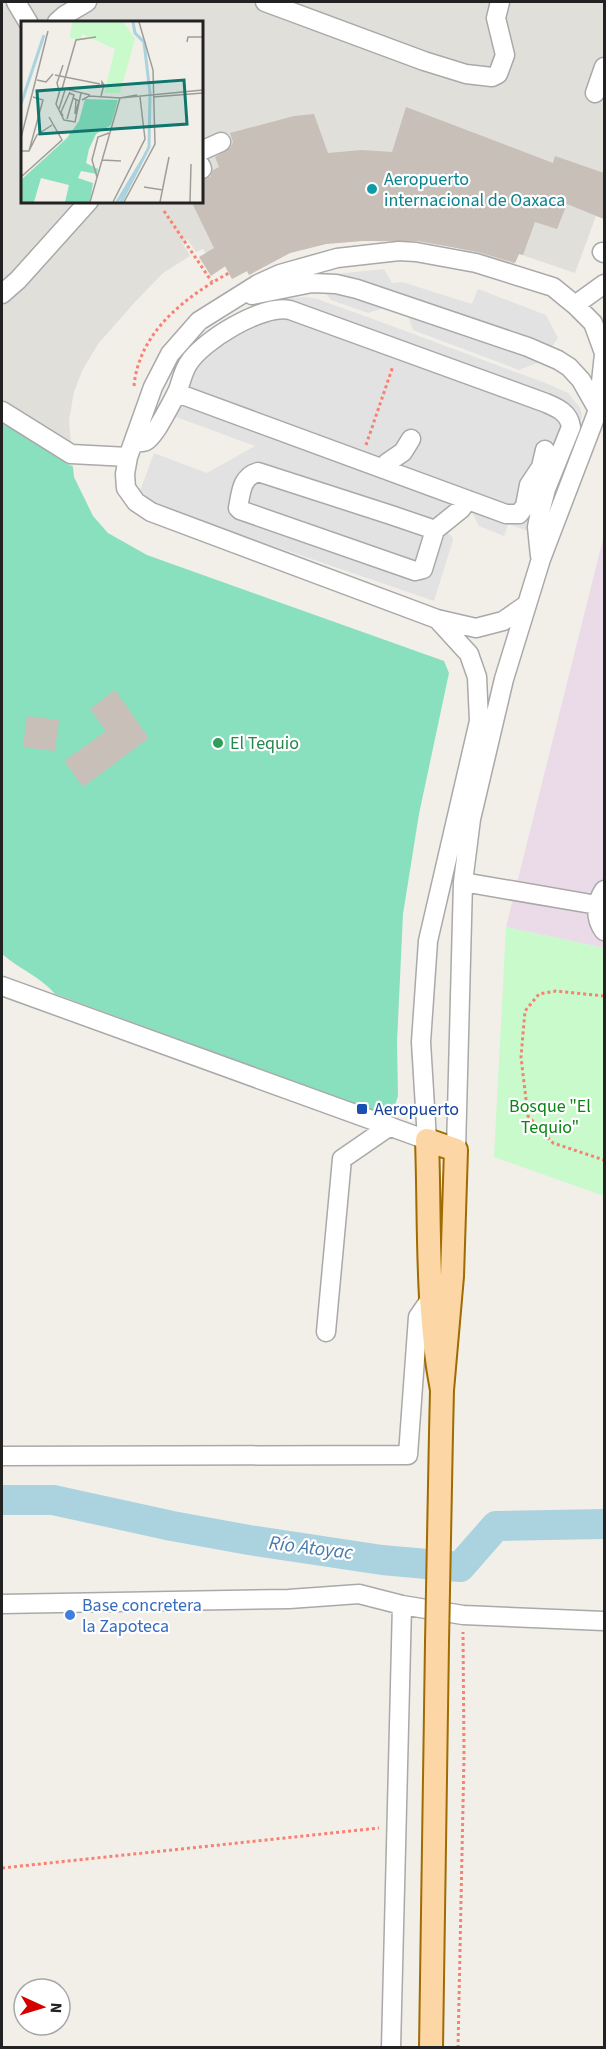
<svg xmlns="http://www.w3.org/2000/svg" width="606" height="2049" font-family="'Source Sans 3',sans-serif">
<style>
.industrial{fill:#ebdbe8}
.airport{fill:#e1dfda;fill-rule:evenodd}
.park{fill:#c8facc}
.pitch{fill:#88e0be}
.parking{fill:#e2e2e2}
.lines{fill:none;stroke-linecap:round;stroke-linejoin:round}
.river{stroke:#aad3df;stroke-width:30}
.building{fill:#c7bfb8}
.minor-casing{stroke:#a9a9a9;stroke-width:21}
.major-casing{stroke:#a06b00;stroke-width:26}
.path{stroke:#fa8072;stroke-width:3;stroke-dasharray:3 3;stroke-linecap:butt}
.minor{stroke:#fff;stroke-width:18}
.major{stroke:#fcd6a4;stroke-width:22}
.major-bridge-casing{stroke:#a06b00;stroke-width:26;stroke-linecap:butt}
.major-bridge{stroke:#fcd6a4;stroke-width:22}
.culture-dot{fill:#0f9aa8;stroke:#fff;stroke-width:2}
.leisure-dot{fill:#2e9e5b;stroke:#fff;stroke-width:2}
.transit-dot{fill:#1a4fb4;stroke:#fff;stroke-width:2}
.shop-dot{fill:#3f7fe0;stroke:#fff;stroke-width:2}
.labels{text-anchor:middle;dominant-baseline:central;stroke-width:4.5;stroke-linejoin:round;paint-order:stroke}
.culture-label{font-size:18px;fill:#0d838f;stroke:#fff;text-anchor:start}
.leisure-label{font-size:18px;fill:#27864d;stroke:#fff;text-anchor:start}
.park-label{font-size:18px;fill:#0c8416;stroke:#fff}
.transit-label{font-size:18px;fill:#164399;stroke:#fff;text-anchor:start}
.shop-label{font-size:18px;fill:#366cbe;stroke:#fff;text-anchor:start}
.water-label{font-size:20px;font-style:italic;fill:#4a7aab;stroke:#fff}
.inset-river{fill:none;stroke:#aad3df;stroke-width:3}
.inset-road{fill:none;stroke:#9f9d99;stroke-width:1.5}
.view{fill:#0f766e;fill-opacity:0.15;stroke:#0f766e;stroke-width:3}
.inset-edge{fill:none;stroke:#222;stroke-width:3}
</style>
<rect width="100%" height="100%" fill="#f2efe9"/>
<!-- industrial -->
<path class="industrial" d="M604 535V948L506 927Z"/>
<!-- airport -->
<path class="airport" d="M2 2H604V219L596 216 575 273 519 254 513 267 458 248 440 245 420 242 362 241 326 244 290 253 249 275 247 271 232 279 225 267 217 272 203 249 196 252 187 239 182 242 190 256 163 273 135 302 98 344 82 371 74 392 69 420 73 467 2 423ZM22 22H201V201H22Z"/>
<!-- park -->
<path class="park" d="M506 927 604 948V1196L494 1157Z"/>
<!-- pitch -->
<path class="pitch" d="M2 423 73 467 74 477 93 516 108 533 147 555 444 661 449 673 419 814 403 914 397 1042 398 1096 391 1117 55 994C41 977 19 969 2 954Z"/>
<!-- parking -->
<path class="parking" d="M384 269 392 283 402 282 472 304 478 289 546 315 558 338 542 361 519 370 413 330 406 309 393 305 368 313 331 300 323 290 326 275Z
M306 297 317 299 373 319 548 384 568 393 580 408 582 415 580 425 548 510 531 532 508 524 504 536 479 526 471 510 446 532 452 536 453 540 434 601 137 499 154 453 207 473 255 446 176 417 178 411 181 365 266 306 292 298Z"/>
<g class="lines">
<!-- river -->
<path class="river" d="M2 1500H53L172 1526 249 1540 382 1560 460 1567 496 1526 604 1524"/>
</g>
<!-- building -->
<path class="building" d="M406 107 553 163 555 156 604 173V219L567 204 557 229 535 222 523 255 519 254 515 263 478 252 418 241H362L326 244 290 253 249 275 247 271 232 279 225 266 211 276 199 257 214 248 193 205 201 201V180L210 177 213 170 219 167 215 157 230 148 233 142 230 133 294 116 314 114 328 153 362 150 392 152Z
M115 690 149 738 83 787 64 761 106 731 90 709Z
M27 716 59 720 55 751 23 747Z"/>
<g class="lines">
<!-- minor casing -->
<g class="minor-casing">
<path id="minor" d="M16 2 28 22
M265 2 424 61 466 74 492 77 498 74 505 55 496 18 500 2
M57 22 65 15 87 2
M595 93 604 67
M201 151 221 142
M201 166 202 169
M602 252 604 253
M2 294 18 280 89 201
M252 295 312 283 336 284 357 289 528 347 558 360 569 367 581 380 598 410
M575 305 604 284
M177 393 506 514H519L525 506 529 485 541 467 545 450
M2 411 71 454 128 457
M133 443C136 442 143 443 146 441 151 438 155 431 158 427 165 415 172 403 178 390 181 382 183 372 188 364 202 341 262 304 290 310L546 403C558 408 569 413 571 427L546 489 540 512 537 527 540 556
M384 469 387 463 403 452 411 439
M435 530 391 515 258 472C241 477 241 493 238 508L240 510 415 571 423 569 435 530 461 509 468 500
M526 605 503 621 476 628 437 619 151 512 136 502 126 488 125 474 128 457 153 387 170 354 199 321 258 284 280 274 337 258 399 251 416 252 476 263 553 287 575 305 593 323 604 353
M463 882 597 905
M604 890C595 903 595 919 604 931
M2 986 427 1140 421 1042 428 941 479 721 477 677 469 654 437 619
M456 1150 463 882 471 819 504 679 541 559 598 410 604 354
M326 1332 342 1159 390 1126
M2 1456 408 1455 418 1317 431 1298
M2 1604 289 1599 359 1594 402 1605 463 1615 604 1621
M391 2048 402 1605"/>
</g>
<!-- major casing -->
<g class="major-casing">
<path id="major" d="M441 1433 442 1390 452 1276 456 1150 427 1140C430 1224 426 1308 442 1390
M431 2048 437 1643"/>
</g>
<!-- path -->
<path class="path" d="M164 211 212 282
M134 386C139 332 185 297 229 273
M366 445 393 366
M604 996 556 991 539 994 525 1011 521 1057 528 1116 553 1143 604 1160
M2 1868 379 1828
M458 2048 464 1756 463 1632"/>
<!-- minor -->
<use href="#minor" class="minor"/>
<!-- major -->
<use href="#major" class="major"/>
<!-- major-bridge casing -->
<g class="major-bridge-casing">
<path id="major-bridge" d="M437 1643 441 1433"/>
</g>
<!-- major-bridge -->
<use href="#major-bridge" class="major-bridge"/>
</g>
<!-- markers -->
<circle class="culture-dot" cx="372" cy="189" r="6"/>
<circle class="leisure-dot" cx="218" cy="743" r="6"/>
<rect class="transit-dot" x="356" y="1103" width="12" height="12" rx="3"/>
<circle class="shop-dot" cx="70" cy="1615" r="6"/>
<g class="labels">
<!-- culture labels -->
<g class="culture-label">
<text x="384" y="179">Aeropuerto<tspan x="384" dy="21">internacional de Oaxaca</tspan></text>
</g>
<!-- leisure labels -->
<g class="leisure-label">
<text x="230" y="743">El Tequio</text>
</g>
<!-- park labels -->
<g class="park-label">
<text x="550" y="1106">Bosque "El<tspan x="550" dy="21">Tequio"</tspan></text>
</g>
<!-- transit labels -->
<g class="transit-label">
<text x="374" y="1109">Aeropuerto</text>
</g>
<!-- shop labels -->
<g class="shop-label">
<text x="82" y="1605">Base concretera<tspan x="82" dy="21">la Zapoteca</tspan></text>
</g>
<!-- water labels -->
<g class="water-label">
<text transform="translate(311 1548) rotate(7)">Río Atoyac</text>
</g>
</g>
<!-- overview -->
<g transform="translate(21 21)">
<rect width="182" height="182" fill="#f2efe9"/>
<path d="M51 1H102L114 18 99 72H83L94 28 61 13 60 19 49 17Z" fill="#c8facc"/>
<path d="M64 78 97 79 90 104 75 113 68 128 65 142 77 148 76 153 60 150 57 157 72 162 69 181H44L48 164 20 157 13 181H0V159L46 117 58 100Z" fill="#88e0be"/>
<path class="inset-river" d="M0 83 23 14M96 181 123 136M100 181 128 126 129 72 123 21 114 12 112 1"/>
<path class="inset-road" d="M166 21 167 16H182M34 54 79 63M16 59 25 61 32 53M41 68 55 19 75 16M38 70 36 62 42 44M60 72 54 101 43 99 35 83 39 69 45 68 69 74M116 74 99 77 182 69M80 75 83 64 81 61V66M132 76 182 72M52 77 58 80 54 93 55 79M61 79 68 75 99 77 69 181M38 88 44 69M42 95 40 91 49 71M46 98 53 74 48 72M0 117 27 10M0 130H8L22 79 12 76M8 130 16 114 31 104M81 139 100 140M0 156 41 119 28 96M76 156 71 139 77 116 88 112M123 166 142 169M92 181 124 118 119 76M103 181 134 123 132 49 118 1M139 181 148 136M169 181 170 143"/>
<path class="view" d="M163 59 166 103 19 113 16 70Z"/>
<rect width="182" height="182" class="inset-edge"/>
</g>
<!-- border -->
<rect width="606" height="2049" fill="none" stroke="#222222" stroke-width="6"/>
<!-- north arrow -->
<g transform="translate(42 2007) rotate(94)"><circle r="28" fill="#ffffff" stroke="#a7a7a7" stroke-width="1.5"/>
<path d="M0-4.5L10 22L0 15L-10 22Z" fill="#d40000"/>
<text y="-9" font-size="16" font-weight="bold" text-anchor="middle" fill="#222222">N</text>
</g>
</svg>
